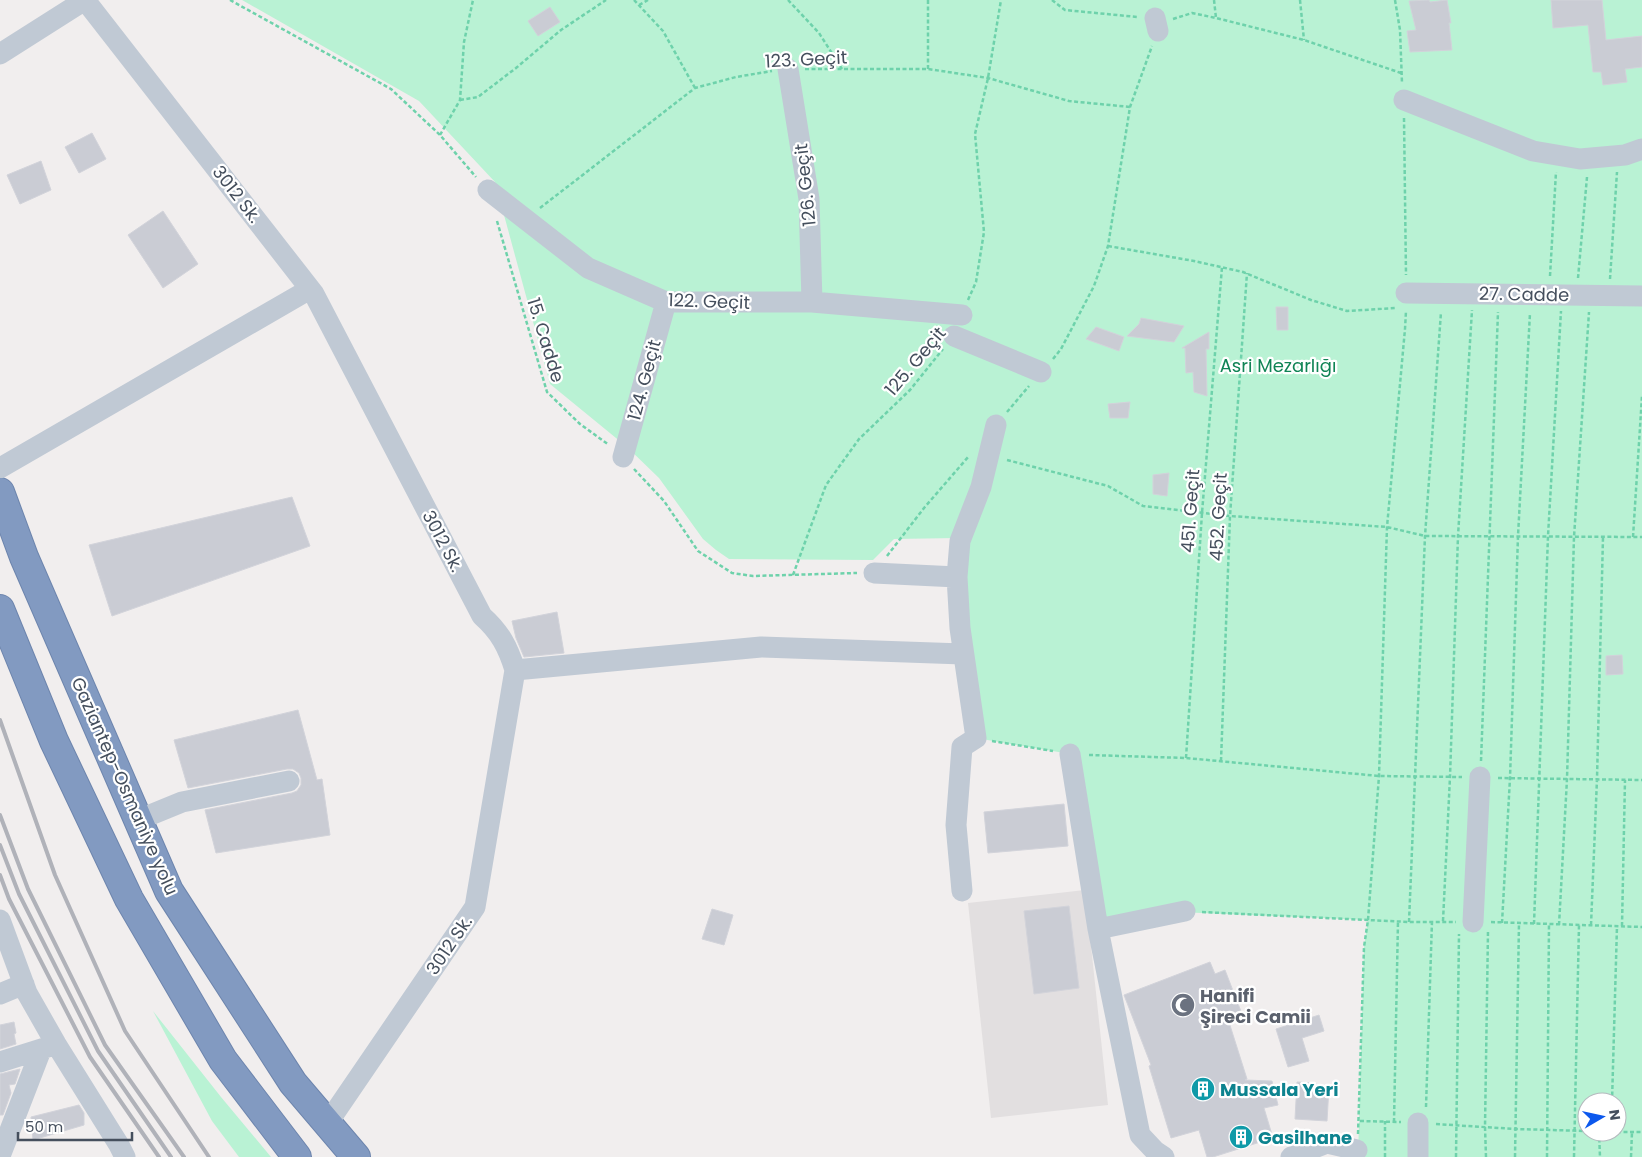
<svg xmlns="http://www.w3.org/2000/svg" width="1642" height="1157" font-family="Poppins,sans-serif">
<style>
.education{fill:#e2dfe0}
.green{fill:#b9f2d4;fill-rule:evenodd}
.building{fill:#caccd4;stroke:#d2d3da}
.lines{fill:none;stroke-linecap:round;stroke-linejoin:round}
.highway-casing{stroke:#6d85ad;stroke-width:30}
.path{stroke:#6ed2ab;stroke-width:2.5;stroke-dasharray:4 2.5;stroke-linecap:butt}
.minor{stroke:#c0c9d4;stroke-width:21}
.highway{stroke:#829ac1;stroke-width:28}
.rail{stroke:#b0b2b9;stroke-width:4}
.labels{text-anchor:middle;dominant-baseline:central;stroke-width:4.5;stroke-linejoin:round;paint-order:stroke}
.street-label{font-size:18px;fill:#454f5d;stroke:#fff}
.park-label{font-size:18px;fill:#108455;stroke:#fff}
.worship-label{font-size:18px;font-weight:bold;fill:#5b616d;stroke:#fff;text-anchor:start}
.culture-label{font-size:18px;font-weight:bold;fill:#0d838f;stroke:#fff;text-anchor:start}
</style>
<rect width="100%" height="100%" fill="#f1eeee"/>
<!-- education -->
<path class="education" d="M1085 890 1108 1105 991 1118 968 903Z"/>
<!-- green -->
<path class="green" d="M242 0H1642V1157H1358L1364 947 1368 920 1178 912 1098 924 1070 754 976 738 958 538 894 539 873 560 729 559 716 550 703 539 659 478 627 447 550 384 495 182 419 101ZM1587 1102H1617V1132H1587Z
M153 1011 221 1097 271 1157H239L212 1121Z"/>
<!-- building -->
<path class="building" d="M1429 0 1430 2 1447 0 1451 23H1449L1452 50 1410 52 1407 31 1416 30 1409 1Z
M1551 0H1602L1606 40 1642 36V67L1625 69 1627 82 1603 85 1601 72H1593L1588 25 1553 28Z
M550 7 560 22 538 36 528 21Z
M92 133 106 159 79 173 65 147Z
M41 161 51 190 20 204 7 175Z
M163 211 198 264 163 288 128 235Z
M1276 307H1288V330H1277Z
M1141 318 1184 326 1174 342 1127 336 1139 324Z
M1096 327 1124 337 1119 351 1086 339Z
M1209 332V349H1206L1207 396 1194 392 1193 372 1186 373 1185 348H1182Z
M1130 402 1128 418H1110L1108 404Z
M1169 473 1167 496 1153 494V475Z
M292 497 310 546 112 616 89 545Z
M557 612 564 653 524 657 516 638 512 621Z
M1622 655 1623 674 1606 675V656Z
M298 710 317 780 322 779 330 835 216 853 205 810 292 793 297 791 301 785V778L299 773 293 769H287L188 788 174 740Z
M1064 804 1068 846 988 853 984 812Z
M1069 906 1079 988 1034 994 1024 911Z
M712 909 733 915 724 945 702 939Z
M1210 962 1215 974 1225 970 1242 1014 1228 1019 1247 1079 1245 1080 1272 1081 1278 1105 1264 1108 1273 1138 1213 1157H1207L1199 1130 1171 1138 1149 1066 1151 1065 1124 995Z
M1319 1015 1324 1031 1302 1038 1309 1061 1288 1067 1276 1029Z
M14 1022 16 1033 14 1034 16 1044 0 1049V1025Z
M20 1069 15 1084 9 1085 11 1093 3 1115H0V1074Z
M1297 1082 1316 1083V1087H1329L1327 1121 1295 1119Z
M79 1105 84 1113V1125L33 1140 31 1117Z"/>
<g class="lines">
<!-- highway casing -->
<g class="highway-casing">
<path id="highway" d="M0 492 24 557 169 891 293 1083 356 1157
M0 609 54 741 129 899 223 1060 297 1157"/>
</g>
<!-- path -->
<path class="path" d="M230 0 391 89 440 135 476 177
M634 0 663 31 695 88
M788 0 819 33 842 69
M928 0V69
M1052 0 1065 10 1137 17
M1214 0 1216 18
M1300 0 1304 40
M1395 0 1400 30 1402 83
M639 5 648 0
M1173 19 1192 13 1216 18 1304 40 1401 73
M805 69H928L988 78 1069 101 1130 107
M460 100 478 97 516 68 561 30 606 0
M1404 118 1406 275
M440 135 460 100 464 42 473 0
M540 208 695 88 736 77 772 71
M497 221 547 392 580 424 609 445
M1108 246 1194 261 1243 272 1311 300 1347 311 1396 308
M1550 276 1556 172
M1578 278 1587 177
M1610 279 1617 172
M968 300 976 282 984 232 975 134 988 78 1001 0
M1053 359 1061 349 1094 286 1108 246 1130 107 1152 46
M1007 412 1029 386
M1007 460 1108 486 1143 506 1230 516 1387 527 1425 536 1642 537
M634 469 664 501 698 551 732 573 753 576 857 573
M1633 537 1642 396
M887 556 924 508 969 456
M793 575 826 485 859 439 910 390 943 349
M992 741 1053 751
M1089 755 1186 758 1379 776 1462 777
M1186 758 1202 513 1222 267
M1221 761 1230 516 1247 273
M1481 761 1498 312
M1498 778 1642 780
M1202 912 1409 922H1456
M1443 921 1450 777 1458 536 1472 310
M1409 922 1425 536 1441 312
M1491 922 1642 927
M1502 923 1510 778 1518 536 1530 313
M1534 924 1548 536 1561 311
M1559 925 1567 779 1574 537 1589 312
M1591 925 1597 779 1603 537
M1622 926 1625 780
M1612 1102 1617 926
M1426 1107 1432 921
M1360 1121 1401 1122
M1394 1122 1398 921
M1436 1124 1515 1129 1587 1131
M1599 1132 1600 1157
M1617 1132H1642
M1358 1134 1364 947 1368 920 1379 776 1387 527 1405 329 1406 311
M1385 1157V1121
M1456 1157 1459 934
M1486 1157 1485 1127 1488 931
M1515 1157 1519 923
M1547 1157 1549 924
M1574 1157 1579 925
M1631 1157 1632 1132"/>
<!-- minor -->
<path class="minor" d="M85 0 314 294 482 616C500 632 508 647 515 670L475 907 327 1124
M1155 18 1158 31
M0 54 85 0
M788 69 809 199 812 302
M1404 100 1533 151 1580 159 1625 155 1642 149
M488 190 588 268 666 302H812L962 315
M1406 293 1642 296
M954 336 1041 372
M623 457 666 302
M0 468 310 289
M874 573 957 577
M515 670 761 647 963 654
M1070 754 1098 929 1185 911
M138 820 182 802 289 781
M962 891 956 825 962 747 976 738 960 628 957 577 960 541 981 487 996 425
M0 920 27 993 56 1044 119 1145 125 1157
M1473 922 1480 777
M1098 929 1140 1135 1155 1151 1164 1157
M0 994 24 984
M0 1062 51 1046
M1418 1123V1157
M0 1156 41 1050
M1291 1157 1327 1143 1357 1150"/>
<!-- highway -->
<use href="#highway" class="highway"/>
<!-- rail -->
<path class="rail" d="M0 720 55 875 125 1031 209 1157
M0 815 28 889 105 1045 184 1157
M0 845 19 894 98 1051 171 1157
M0 875 9 899 90 1057 159 1157"/>
</g>
<!-- icons -->
<defs>
<g id="mosque-disc" transform="scale(1.25)"><circle r="9.5" fill="#6b7280" stroke="#fff"/><path d="M3.5-4.9A6 6 0 1 0 3.5 4.9A5 5 0 1 1 3.5-4.9Z" fill="#fff"/></g>
<g id="building-disc" transform="scale(1.25)"><circle r="9.5" fill="#0f9aa8" stroke="#fff"/><path d="M-4-6H4V6H1V3H-1V6H-4ZM-2.5-4.3h1.7v1.8h-1.7ZM.8-4.3h1.7v1.8H.8ZM-2.5-1h1.7V.8h-1.7ZM.8-1h1.7V.8H.8Z" fill="#fff"/></g>
</defs>
<g fill-rule="evenodd">
<use href="#mosque-disc" x="1183" y="1005"/>
<use href="#building-disc" x="1203" y="1089"/>
<use href="#building-disc" x="1241" y="1137"/>
</g>
<g class="labels">
<!-- street labels -->
<g class="street-label">
<text transform="translate(806 59) rotate(-3)">123. Geçit</text>
<text transform="translate(805 185) rotate(-96)">126. Geçit</text>
<text transform="translate(237 194) rotate(52)">3012 Sk.</text>
<text transform="translate(1524 294) rotate(1)">27. Cadde</text>
<text transform="translate(709 301) rotate(2)">122. Geçit</text>
<text transform="translate(546 340) rotate(73)">15. Cadde</text>
<text transform="translate(915 361) rotate(-50)">125. Geçit</text>
<text transform="translate(644 380) rotate(-75)">124. Geçit</text>
<text transform="translate(1190 511) rotate(-86)">451. Geçit</text>
<text transform="translate(1218 517) rotate(-87)">452. Geçit</text>
<text transform="translate(443 541) rotate(62)">3012 Sk.</text>
<text transform="translate(125 786) rotate(66)">Gaziantep-Osmaniye yolu</text>
<text transform="translate(449 945) rotate(-56)">3012 Sk.</text>
</g>
<!-- park labels -->
<g class="park-label">
<text x="1278" y="365">Asri Mezarlığı</text>
</g>
<!-- worship labels -->
<g class="worship-label">
<text x="1200" y="995">Hanifi<tspan x="1200" dy="21">Şireci Camii</tspan></text>
</g>
<!-- culture labels -->
<g class="culture-label">
<text x="1220" y="1089">Mussala Yeri</text>
<text x="1258" y="1137">Gasilhane</text>
</g>
</g>
<!-- north arrow -->
<g transform="translate(1602 1117) rotate(81)"><circle r="24" fill="#ffffff" stroke="#b5b9be"/>
<path d="M0-4L9 19L0 12L-9 19Z" fill="#0c58ed"/>
<text y="-8" font-size="14" font-weight="bold" text-anchor="middle" fill="#454f5d">N</text>
</g>
<!-- scale -->
<path d="M18 1132v8h114v-8" fill="none" stroke="#454f5d" stroke-width="2.5"/>
<text x="25" y="1132" font-size="15" fill="#454f5d" stroke="#ffffff" stroke-width="4" paint-order="stroke">50 m</text>
</svg>
